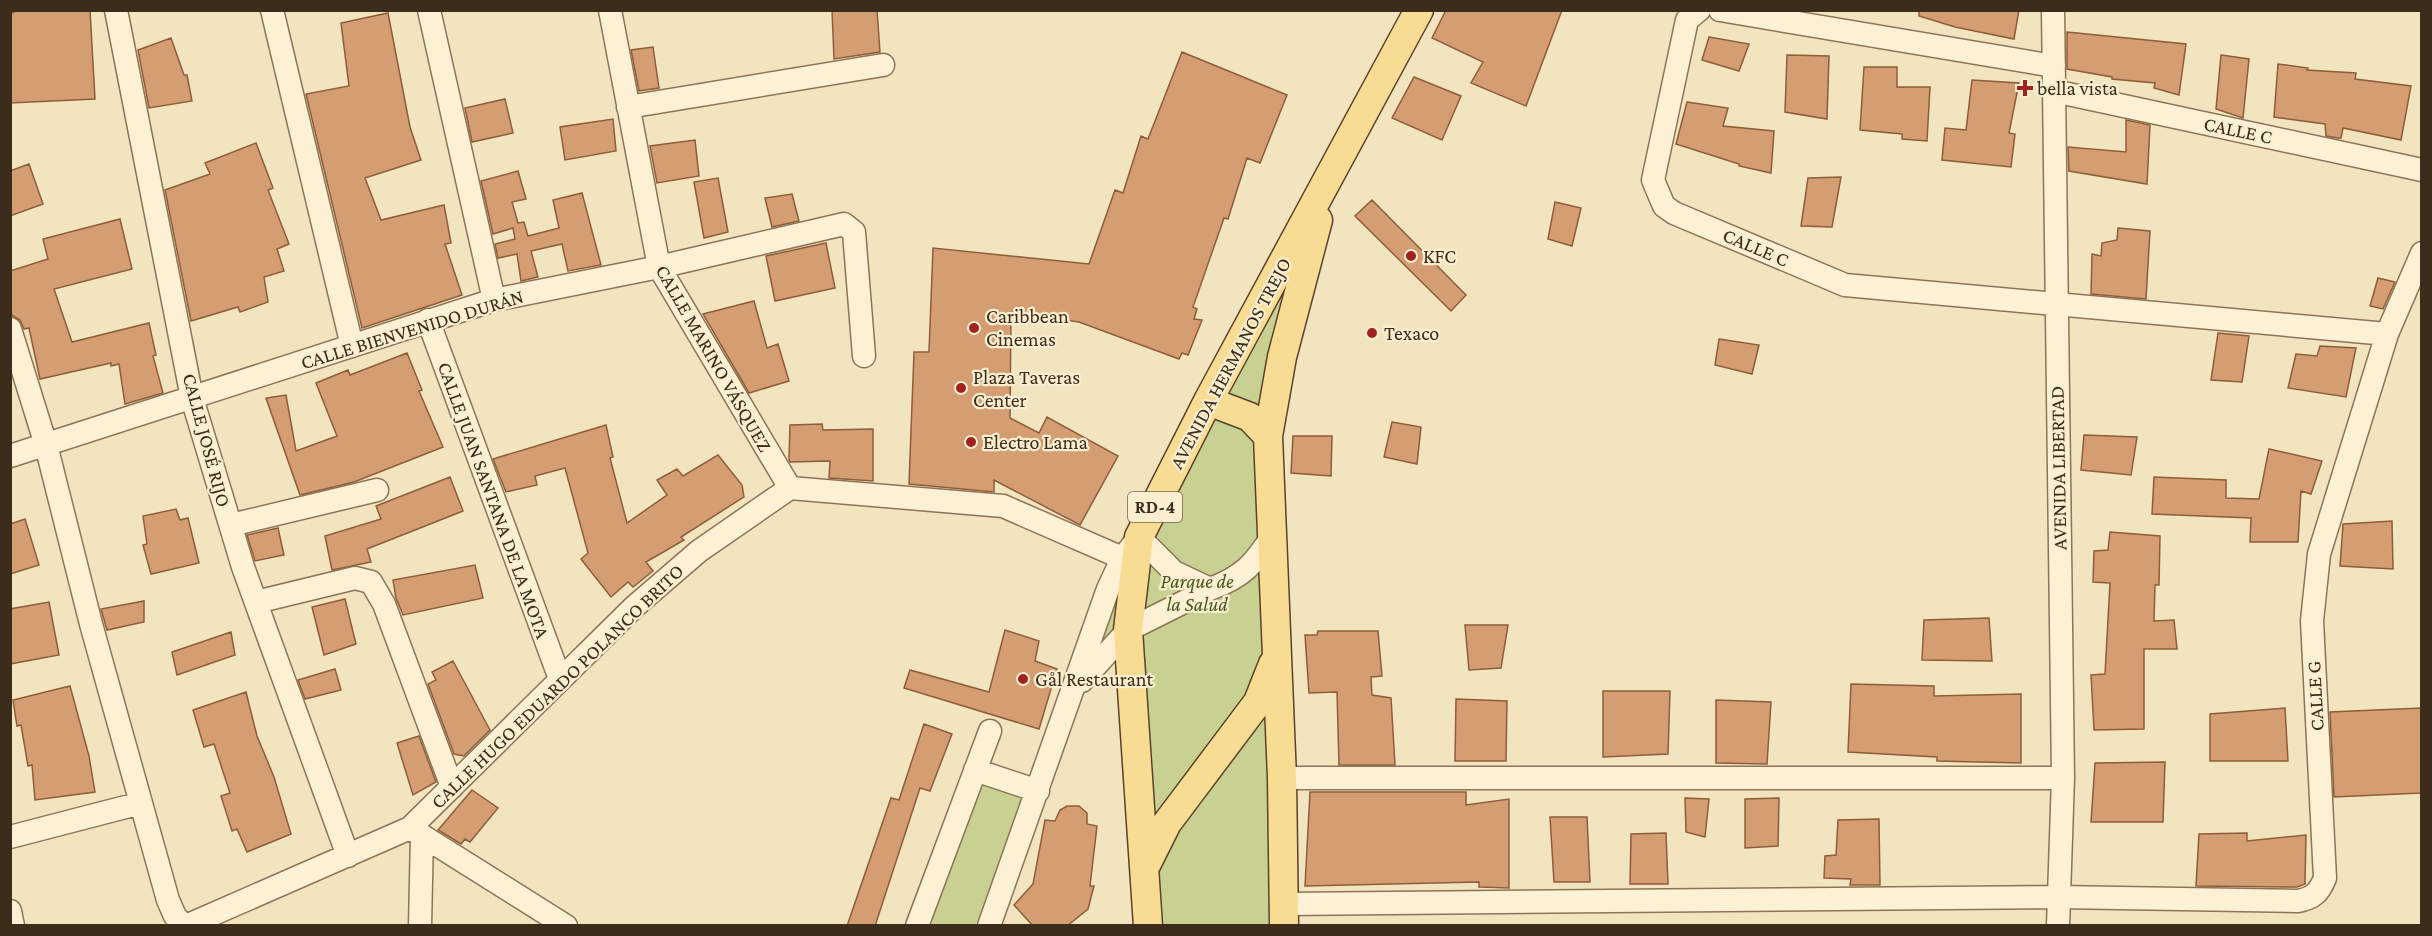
<svg xmlns="http://www.w3.org/2000/svg" width="2432" height="936" font-family="'Crimson Pro',serif">
<style>
.green{fill:#c8d192}
.building{fill:#d49d72;stroke:#8e5d39;stroke-width:1.5}
.lines{fill:none;stroke-linecap:round;stroke-linejoin:round}
.minor-casing{stroke:#8d7456;stroke-width:25}
.major-casing{stroke:#5a422b;stroke-width:31}
.minor{stroke:#fcf1d4;stroke-width:22}
.major{stroke:#f9dc93;stroke-width:28}
.poi-dot{fill:#a22220;stroke:#f9eed0;stroke-width:2}
.labels{text-anchor:middle;dominant-baseline:central;stroke-width:4.5;stroke-linejoin:round;paint-order:stroke}
.shield{fill:#f9eed0;stroke:#746652;stroke-width:1.5}
.shield-label{font-size:18px;font-weight:bold;fill:#3b2c1c}
.poi-label{font-size:20px;fill:#3b2c1c;stroke:#f9eed0;text-anchor:start}
.street-label{font-size:20px;fill:#3b2c1c;stroke:#f9eed0}
.park-label{font-size:20px;font-style:italic;fill:#495920;stroke:#f9eed0}
</style>
<rect width="100%" height="100%" fill="#f2e4bf"/>
<!-- green -->
<path class="green" d="M1326 183 1268 436 1284 925H1148L1128 631 1081 681 1108 589Z
M977 766 1038 791 989 925 917 926Z"/>
<!-- building -->
<path class="building" d="M18 10H90L95 99 10 103V14Z
M832 10H877L880 52 834 59Z
M1446 10H1562L1526 106 1471 83 1483 62 1432 38Z
M1919 10H2019L2014 39 1955 27 1919 16Z
M388 13 410 127 421 160 365 178 381 220 444 205 451 243 445 244 462 295 362 328 306 94 349 86 341 23Z
M2067 32 2186 44 2179 95 2154 88 2155 83 2112 79V77L2067 69Z
M1709 37 1749 44 1739 71 1702 60Z
M171 38 184 75H187L192 101 149 108 138 50Z
M653 47 659 88 639 91 631 50Z
M1182 52 1287 95 1260 163 1247 158 1228 219 1224 218 1193 307 1197 309 1194 319 1202 320 1188 355 1182 353 1179 359 1079 322 1011 312 1010 418 1039 433 1047 417 1118 456 1080 525 994 480V492L909 484 914 352H929L933 248 1089 264 1115 190 1123 193 1141 136 1148 139Z
M1787 55 1829 56 1827 119 1785 112Z
M2221 55 2249 59 2243 118 2216 109Z
M2278 64 2308 68 2307 70 2356 73 2355 79 2411 86 2401 140 2343 128 2341 138H2338L2326 136 2325 124 2274 117Z
M1864 67H1897V87H1930L1927 141 1902 139V134L1860 130Z
M1414 77 1461 96 1442 140 1392 118Z
M1972 80 2019 83 2009 133 2015 134 2011 167 1942 160 1945 128 1966 130Z
M505 99 513 133 472 142 465 108Z
M1687 102 1728 108 1723 126 1774 131 1771 173 1739 166V164L1676 144Z
M613 119 616 151 565 160 560 127Z
M2126 120 2150 125 2147 184 2069 171 2068 147 2126 152Z
M695 140 699 176 657 183 650 146Z
M256 143 273 188 268 190 289 244 277 249 284 271 264 277 268 302 240 312 238 307 191 321 165 190 210 174 205 163Z
M29 164 43 204 10 216V171Z
M518 171 526 199 512 202 518 223 524 222 528 236 559 228 553 200 582 193 601 265 568 271 562 244 531 251 538 277 521 281 517 254 498 258 495 244 515 239 513 228 493 234 481 181Z
M1841 177 1832 227 1801 226 1808 178Z
M718 178 728 232 704 238 694 182Z
M792 194 799 221 772 227 765 198Z
M1372 200 1466 295 1451 311 1355 216Z
M1555 202 1581 208 1572 246 1548 239Z
M120 219 132 269 54 289 72 342 149 323 156 355 153 356 163 393 125 404 119 364 111 366V363L40 379 29 328 24 329 20 320 10 314V271L48 259 43 239Z
M2118 228 2150 231 2146 299 2091 294 2092 254 2101 256 2102 243 2117 240Z
M826 243 835 288 775 301 766 256Z
M2378 278 2395 282 2383 309 2370 306Z
M754 301 767 348 778 344 789 381 749 393 703 314Z
M2218 333 2249 336 2242 382 2211 380Z
M1719 339 1759 345 1752 374 1715 365Z
M2320 346 2356 348 2346 397 2288 388 2296 354 2317 356Z
M407 353 422 390 419 391 443 447 354 482 300 495 266 398 286 395 296 451 337 436 316 383 348 370 350 375Z
M1392 422 1421 427 1417 464 1384 457Z
M822 424 823 430 873 429V481L829 478 830 461 790 462 789 459 790 425Z
M606 425 613 457 610 458 627 523 667 495 657 480 677 469 683 476 718 455 742 485 744 497 681 537 684 540 646 562 653 571 633 587 628 582 611 597 581 559 588 553 565 468 535 476 537 485 506 492 493 459Z
M2084 435 2137 437 2131 475 2081 470Z
M1293 436H1332L1331 476 1291 473Z
M2269 449 2322 461 2311 494 2301 491 2298 542H2250L2251 518 2152 514 2154 477 2226 480V498L2259 499Z
M450 477 463 511 367 549 371 562 332 570 325 536 381 519 376 506Z
M176 509 180 520 188 518 199 563 151 574 143 545 147 544 143 516Z
M25 519 39 565 10 574V524Z
M2392 521 2393 569 2340 566 2343 524Z
M278 528 284 555 255 561 247 535Z
M2110 532 2160 536 2159 585H2155L2154 621 2174 620 2177 649H2144V729L2094 730 2091 675 2105 674 2110 583 2093 582 2094 551 2108 550Z
M475 565 483 598 403 615 396 598 393 580Z
M345 599 356 644 324 655 312 607Z
M144 601V622L107 630 101 609Z
M49 602 59 655 10 664V609Z
M1989 618 1992 661 1922 660 1924 620Z
M1465 625H1508L1501 668 1469 670Z
M1005 630 1039 641 1035 661 1057 669 1039 729 904 688 910 670 989 692Z
M1318 631H1378L1382 676 1371 677 1372 695 1391 698 1395 765H1339L1337 692 1309 693 1305 635H1317Z
M231 632 235 655 177 675 172 652Z
M453 661 490 730 464 756 454 754 428 684 436 680 432 672Z
M335 669 341 690 305 699 298 680Z
M1851 684 1934 686V696L2021 694V763L1937 761V757L1848 752Z
M70 686 89 756 95 792 35 800 32 765 28 766 21 725 17 726 13 700Z
M1603 691H1670L1668 754 1603 757Z
M246 692 257 736 274 777 291 834 247 852 237 829 232 831 221 796 230 793 214 744 204 747 193 710Z
M1456 699 1507 701 1506 761H1455Z
M1716 700 1771 702 1767 764 1716 763Z
M2285 708 2288 761H2210V714Z
M2421 708V793L2334 797 2330 712Z
M924 724 952 734 930 791 920 788 875 926H847L891 798 899 800Z
M419 736 436 782 413 795 397 743Z
M2165 762 2163 822H2091L2095 763Z
M472 790 498 808 470 842 465 839 461 844 438 830Z
M1310 792H1466V805L1509 799V888L1479 887V882L1305 886Z
M1685 798 1709 799 1705 837 1686 832Z
M1779 798 1778 846 1745 848V799Z
M1067 806H1079L1087 813V824L1097 826 1090 886H1094L1088 909 1067 926H1033L1014 905 1033 884 1045 820 1055 821 1060 810Z
M1550 817H1587L1590 882H1554Z
M1879 819 1880 885H1850L1851 879 1824 878 1825 856 1836 855 1838 820Z
M1666 833 1668 884H1630L1631 834Z
M2247 833V841L2306 835 2305 884 2297 887 2196 886 2199 834Z"/>
<g class="lines">
<!-- minor casing -->
<g class="minor-casing">
<path id="minor" d="M116 10 192 398 243 567 348 856
M272 10 352 346
M429 10 494 300
M610 10 659 267 790 488
M1699 10 1687 20 1653 180 1664 206 1674 213 1845 285 2387 334
M1720 10 2054 66
M2053 10 2063 778 2058 926
M2054 91 2422 170
M628 107 883 65
M428 320 560 679
M10 329 46 445 91 624 168 900 175 916 184 926
M10 456 494 300 659 267 844 224 854 232 864 356
M231 525 377 490
M256 602 355 578 371 582 384 604 452 787
M1082 681 1128 630 1210 589
M975 770 1038 791
M1282 778H2063
M410 828 566 926
M10 837 141 803
M1284 904 2058 897 2298 901C2313 898 2319 893 2325 878L2312 621 2319 554 2387 334 2422 253
M10 911 13 926
M186 926 410 828 634 607 699 551 790 488 1003 506 1136 564
M420 926 422 835
M917 926 990 731
M989 926 1108 589 1122 559 1139 537 1174 572 1210 589C1243 577 1254 564 1273 535"/>
</g>
<!-- major casing -->
<g class="major-casing">
<path id="major" d="M1208 401 1250 417 1268 436
M1146 865 1167 823 1258 702 1273 664
M1148 926 1128 630 1139 537 1208 401 1419 10
M1284 926 1282 778 1268 436 1282 357 1318 220"/>
</g>
<!-- minor -->
<use href="#minor" class="minor"/>
<!-- major -->
<use href="#major" class="major"/>
</g>
<!-- markers -->
<g class="poi-dot">
<path d="M2022 79h6v6h6v6h-6v6h-6v-6h-6v-6h6z"/>
<circle cx="1411" cy="256" r="6"/>
<circle cx="974" cy="328" r="6"/>
<circle cx="1372" cy="333" r="6"/>
<circle cx="961" cy="388" r="6"/>
<circle cx="971" cy="442" r="6"/>
<circle cx="1023" cy="679" r="6"/>
</g>
<g class="labels">
<!-- shield labels -->
<rect class="shield" x="1128" y="492" width="54" height="30" rx="4.5"/>
<g class="shield-label">
<text x="1155" y="507">RD-4</text>
</g>
<!-- poi labels -->
<g class="poi-label">
<text x="2037" y="88">bella vista</text>
<text x="1423" y="256">KFC</text>
<text x="986" y="316">Caribbean<tspan x="986" dy="23">Cinemas</tspan></text>
<text x="1384" y="333">Texaco</text>
<text x="973" y="377">Plaza Taveras<tspan x="973" dy="23">Center</tspan></text>
<text x="983" y="442">Electro Lama</text>
<text x="1035" y="679">Gål Restaurant</text>
</g>
<!-- street labels -->
<g class="street-label">
<text transform="translate(2238 130) rotate(12)">CALLE C</text>
<text transform="translate(1756 247) rotate(23)">CALLE C</text>
<text transform="translate(412 329) rotate(-17)">CALLE BIENVENIDO DURÁN</text>
<text transform="translate(714 358) rotate(60)">CALLE MARINO VÁSQUEZ</text>
<text transform="translate(1230 363) rotate(-62)">AVENIDA HERMANOS TREJO</text>
<text transform="translate(207 440) rotate(75)">CALLE JOSÉ RIJO</text>
<text transform="translate(2058 468) rotate(-91)">AVENIDA LIBERTAD</text>
<text transform="translate(494 500) rotate(70)">CALLE JUAN SANTANA DE LA MOTA</text>
<text transform="translate(557 686) rotate(-44)">CALLE HUGO EDUARDO POLANCO BRITO</text>
<text transform="translate(2315 696) rotate(-93)">CALLE G</text>
</g>
<!-- park labels -->
<g class="park-label">
<text x="1197" y="581">Parque de<tspan x="1197" dy="23">la Salud</tspan></text>
</g>
</g>
<!-- border -->
<rect width="2432" height="936" fill="none" stroke="#3b2c1c" stroke-width="24"/>
</svg>
